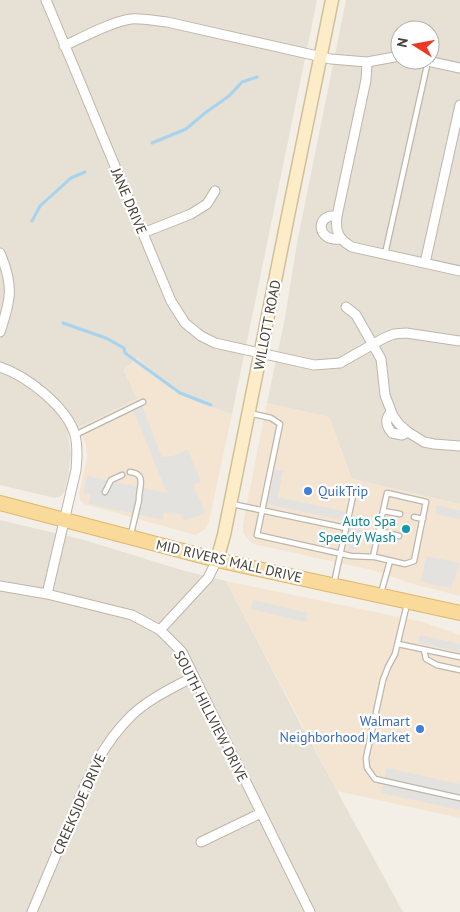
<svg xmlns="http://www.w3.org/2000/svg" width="460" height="912" font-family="'PT Sans',sans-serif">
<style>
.residential{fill:#e6e0d5;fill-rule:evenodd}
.commercial{fill:#f4e5d3}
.parking{fill:#e4e2df}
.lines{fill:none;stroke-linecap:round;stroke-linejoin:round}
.stream{stroke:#a6d3ed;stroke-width:3}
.lane-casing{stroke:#beb6aa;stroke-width:7}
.street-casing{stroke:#beb6aa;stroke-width:11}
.secondary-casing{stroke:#d0c098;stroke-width:15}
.primary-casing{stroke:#deb66a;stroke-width:16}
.lane{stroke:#fff;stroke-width:4.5}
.street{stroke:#fff;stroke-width:9}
.secondary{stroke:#fcedc8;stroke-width:12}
.primary{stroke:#f9da9a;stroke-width:14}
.shop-dot{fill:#3f7fe0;stroke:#fff;stroke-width:2}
.culture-dot{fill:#0f9aa8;stroke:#fff;stroke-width:2}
.labels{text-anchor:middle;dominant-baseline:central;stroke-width:4.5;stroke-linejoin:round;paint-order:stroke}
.street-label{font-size:14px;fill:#453f36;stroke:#fff}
.shop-label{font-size:14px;fill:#366cbe;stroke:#fff;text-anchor:start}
.culture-label{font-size:14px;fill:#0d838f;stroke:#fff;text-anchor:end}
</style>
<rect width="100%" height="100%" fill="#f3efe7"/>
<!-- residential -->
<path class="residential" d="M0 0H317L232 414 196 402 165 383 137 358 124 370 137 399 68 433 71 454 69 471 65 491 61 496 55 498 0 485Z
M346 0H460V504L352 479 329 417 267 403 285 318 297 243ZM400 30H430V60H400Z
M0 520 84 540 185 571 226 581 300 723 403 912H0Z"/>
<!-- commercial -->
<path class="commercial" d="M138 358 165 383 196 402 232 414 209 522 204 530 195 535 84 504 80 499 79 494 87 458 86 446 79 428 137 399 124 370Z
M267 403 329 417 352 479 460 504V596L413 584 372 570 253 544 248 539 243 532V524Z
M226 581 423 622 460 635V818L337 791Z"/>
<!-- parking -->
<path class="parking" d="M142 406 162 457 173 456 188 449 201 482 193 485 206 513 184 521 180 514 164 513 163 520 89 504 91 495 83 493 87 476 167 493 133 410Z
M275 469 283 471 278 497 343 511 355 523 362 524 357 550 348 549 351 533 341 520 267 504Z
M437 505 460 510V519L435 514Z
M426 556 460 563 451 588 421 582Z
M253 600 308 613 306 622 251 609Z
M420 635 460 644V652L418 643Z
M387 768 460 784V810L381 793Z"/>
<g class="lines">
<!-- stream -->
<path class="stream" d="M152 143 186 129 205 113 229 96 242 82 257 77
M32 221 40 206 71 178 85 172
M63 323 106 338 124 348 125 353 180 393 211 405"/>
<!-- lane casing -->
<g class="lane-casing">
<path id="lane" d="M385 254 428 61
M249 413 271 418 280 424 257 535 351 556 375 557 405 564 414 561 426 502 387 493 373 557
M75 435 143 402
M130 472C148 474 138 489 139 500L131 534
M105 492 111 480 122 475
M232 504 346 528
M383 511 400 514
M414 517 423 519
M379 531 399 536
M334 583 353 496
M381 593 390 561
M407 604 395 654 388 667 383 680 366 758 367 768 375 779 460 798
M398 644 460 657
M424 650 426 659 437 665 460 670"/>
</g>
<!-- street casing -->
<g class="street-casing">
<path id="street" d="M46 0 171 301 185 323 201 336 215 343 314 365 340 363 384 338 394 334 406 333 460 341
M64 46C81 38 113 21 131 19 143 18 155 21 167 22L331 59 367 62 400 56
M423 60 460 68
M367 62 366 80 337 216C335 231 338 239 352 247L460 271
M337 216C315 213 316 242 340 239
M143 233 191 214 207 204 215 191
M0 253C14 286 11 299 0 332
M425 263 460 105
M346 307 356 315 381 359 385 395 393 416 399 424 408 432 424 442 434 444 460 446
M0 367C27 376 67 407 75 435 78 447 77 458 76 470L47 594
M391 412C384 420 386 426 392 433L402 435 408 432
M0 586 47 594 132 615 160 630 182 652 310 912
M160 630 208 578 217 560
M201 842 261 813
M32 912C44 883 57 853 69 824 85 784 100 746 132 715 149 699 172 688 193 677"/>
</g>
<!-- secondary casing -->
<g class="secondary-casing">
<path id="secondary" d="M217 560 224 535C260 357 295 178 332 0"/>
</g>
<!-- primary casing -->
<g class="primary-casing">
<path id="primary" d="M0 503 217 560 460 613"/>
</g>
<!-- lane -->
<use href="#lane" class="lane"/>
<!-- street -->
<use href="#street" class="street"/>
<!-- secondary -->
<use href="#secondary" class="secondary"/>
<!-- primary -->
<use href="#primary" class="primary"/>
</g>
<!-- markers -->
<g class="shop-dot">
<circle cx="308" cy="491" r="5"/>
<circle cx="420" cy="729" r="5"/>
</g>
<circle class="culture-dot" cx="406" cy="529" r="5"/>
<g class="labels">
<!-- street labels -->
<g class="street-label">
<text transform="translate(129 201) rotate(67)">JANE DRIVE</text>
<text transform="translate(267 325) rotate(-79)">WILLOTT ROAD</text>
<text transform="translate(229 561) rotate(13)">MID RIVERS MALL DRIVE</text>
<text transform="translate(211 716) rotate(63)">SOUTH HILLVIEW DRIVE</text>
<text transform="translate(79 804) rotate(-66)">CREEKSIDE DRIVE</text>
</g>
<!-- shop labels -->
<g class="shop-label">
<text x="318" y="491">QuikTrip</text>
<text x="410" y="721" text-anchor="end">Walmart<tspan x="410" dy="16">Neighborhood Market</tspan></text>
</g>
<!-- culture labels -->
<g class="culture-label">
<text x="396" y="521">Auto Spa<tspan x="396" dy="16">Speedy Wash</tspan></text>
</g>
</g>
<!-- north arrow -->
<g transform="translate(415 45) rotate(281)"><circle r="24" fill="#ffffff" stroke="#b5b2af"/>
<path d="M0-4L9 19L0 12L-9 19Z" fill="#ef3822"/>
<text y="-8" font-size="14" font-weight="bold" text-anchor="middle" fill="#453f36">N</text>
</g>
</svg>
